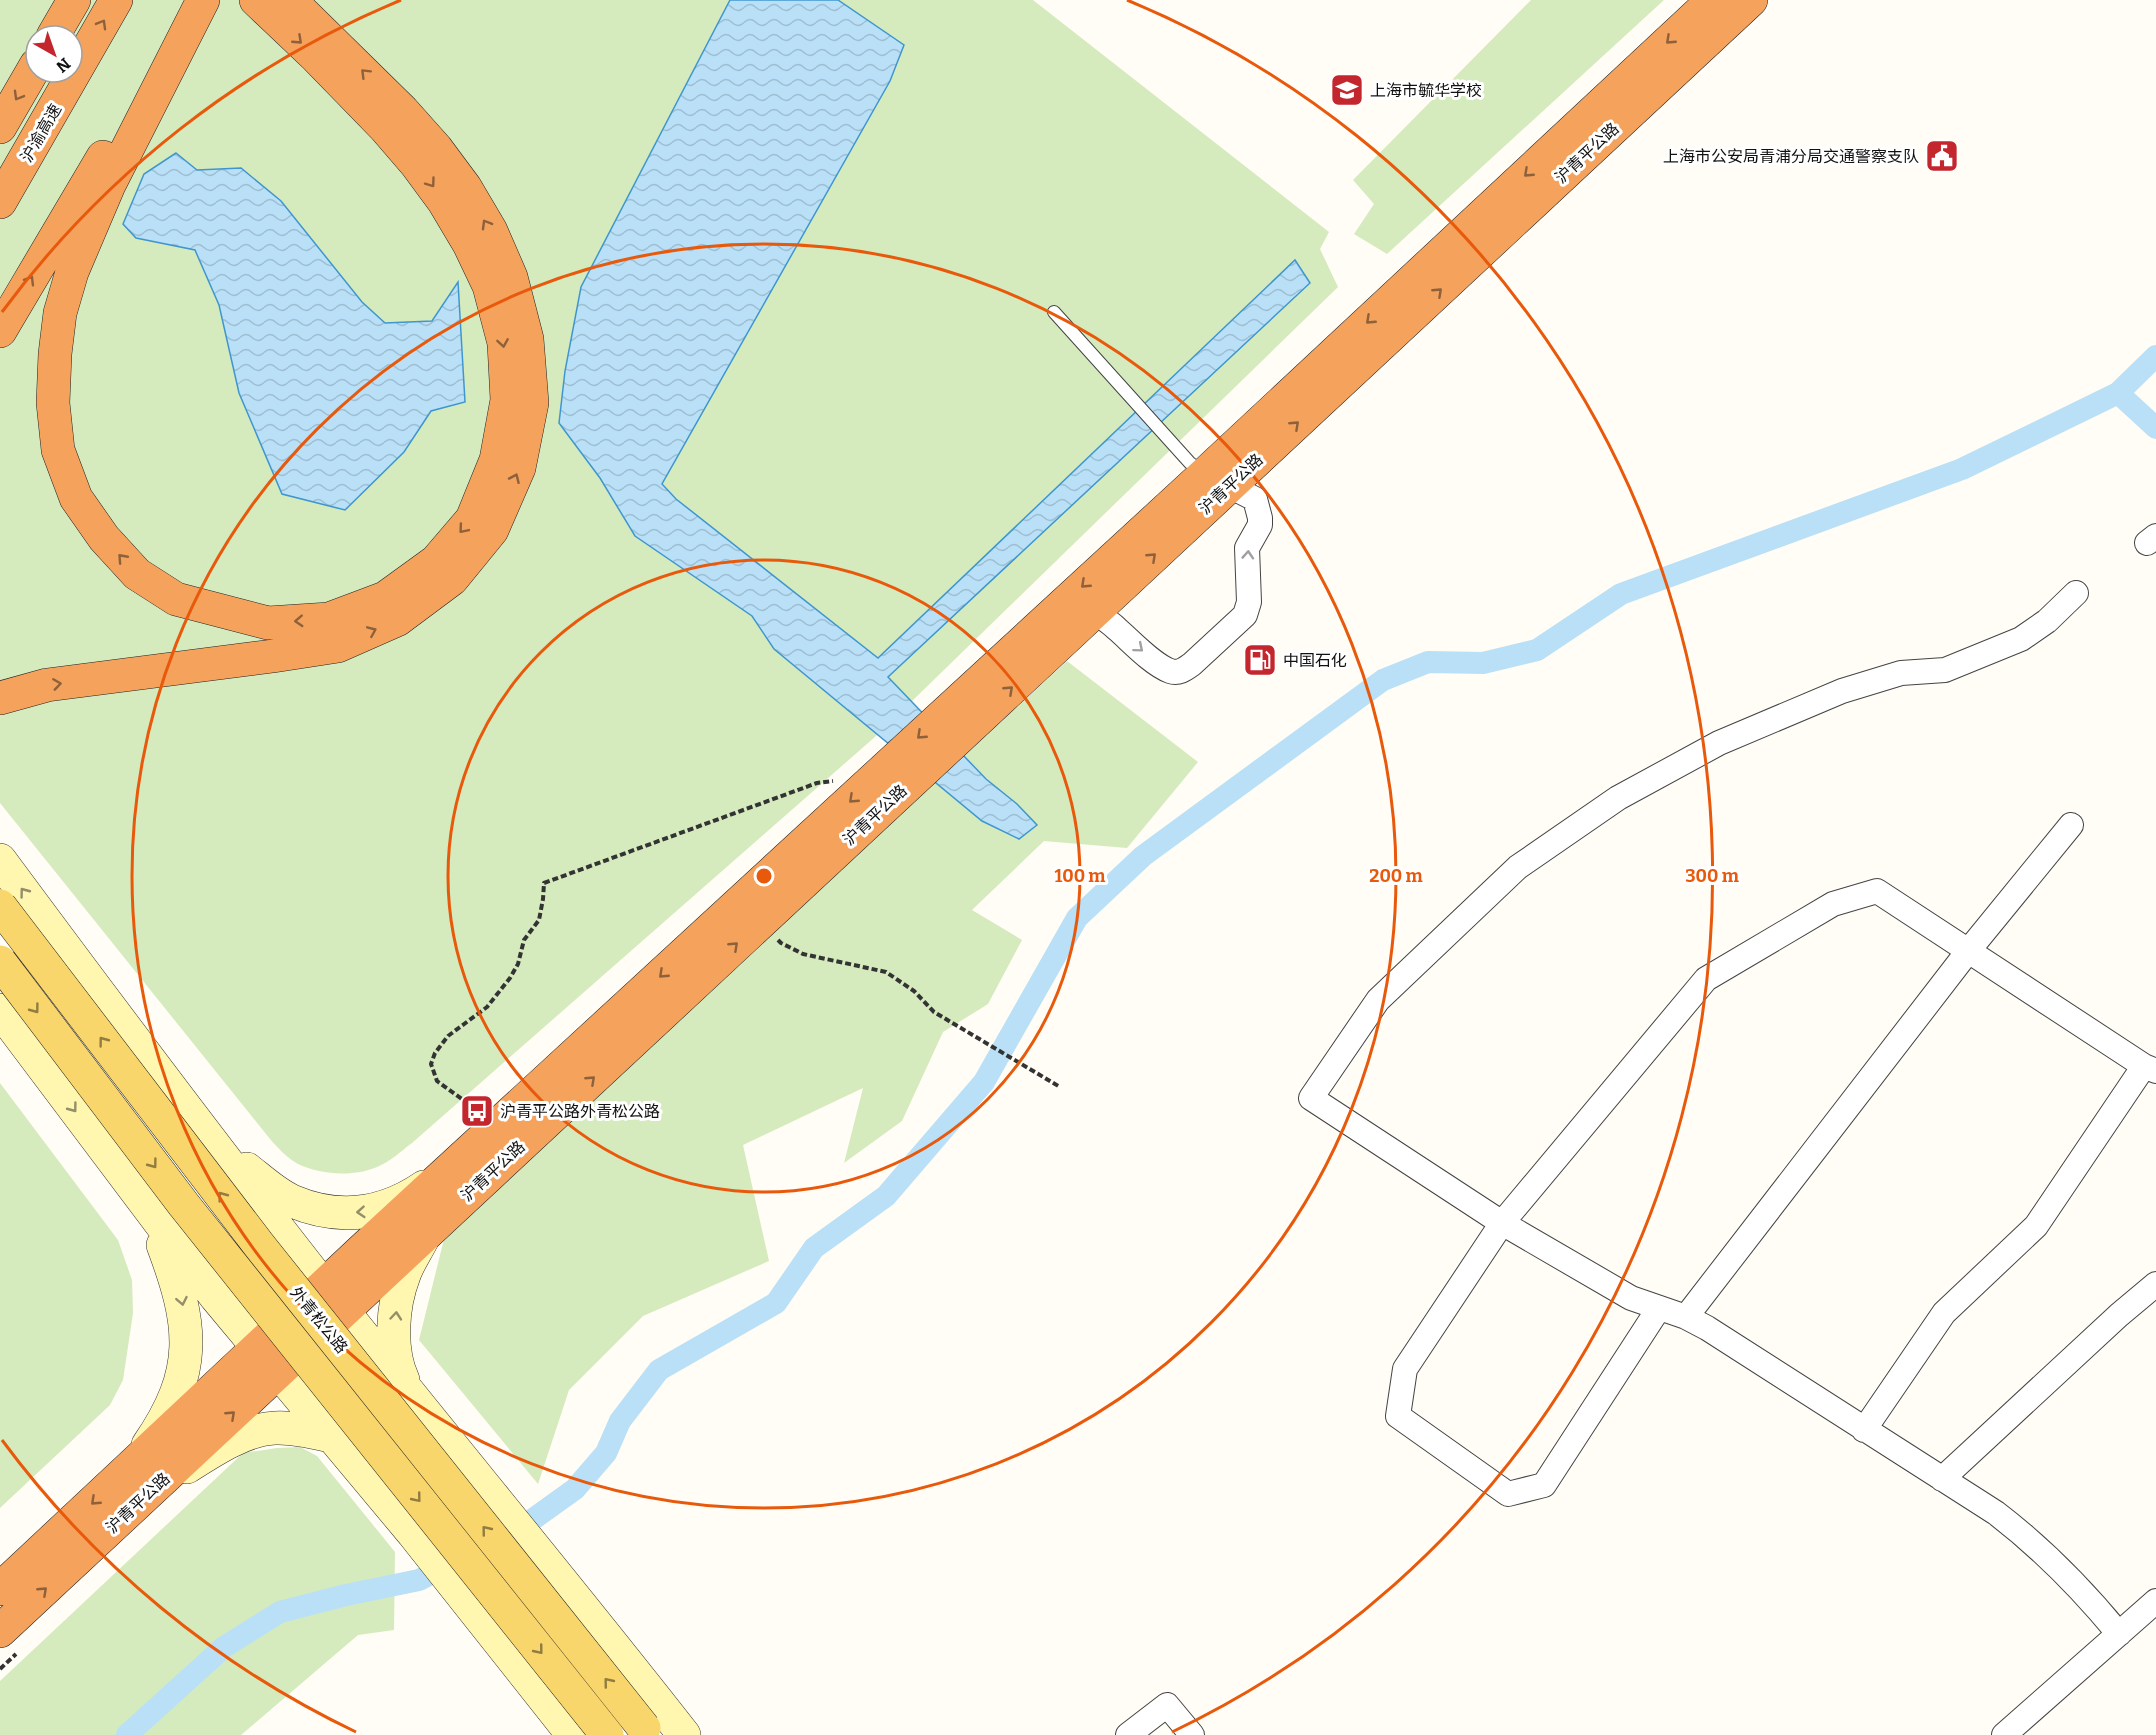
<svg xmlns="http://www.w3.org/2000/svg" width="2156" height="1735" font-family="Bitter,'Noto Sans SC',serif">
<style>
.grass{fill:#d5ebbd;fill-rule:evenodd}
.water{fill:url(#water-waves);stroke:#3f96cf;stroke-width:1.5}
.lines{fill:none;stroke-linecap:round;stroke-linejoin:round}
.canal{stroke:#b9e0f7;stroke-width:22}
.lane-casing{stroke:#444;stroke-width:14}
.street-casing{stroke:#444;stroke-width:26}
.secondary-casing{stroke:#333;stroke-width:34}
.highway-casing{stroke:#222;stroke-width:34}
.path{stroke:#333;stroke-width:4;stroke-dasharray:6 3;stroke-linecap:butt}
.lane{stroke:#fff;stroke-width:12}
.street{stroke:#fff;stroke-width:24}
.secondary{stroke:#fff6b0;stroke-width:33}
.highway{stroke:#f5a25d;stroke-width:33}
.primary-bridge-casing{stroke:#222;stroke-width:34;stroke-linecap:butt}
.primary-bridge{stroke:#f9d66b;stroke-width:33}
.oneway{stroke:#8e613b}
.oneway2{stroke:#a0a0a0}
.oneway3{stroke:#948f68}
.oneway4{stroke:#917d42}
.ring{fill:none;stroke:#e8590c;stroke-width:3}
.labels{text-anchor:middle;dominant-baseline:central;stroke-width:6;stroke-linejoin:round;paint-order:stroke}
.poi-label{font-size:16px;fill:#111;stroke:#fff;text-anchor:start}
.street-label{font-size:16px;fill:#111;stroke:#fff}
.centre{fill:#e8590c;stroke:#fff;stroke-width:3}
.ring-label{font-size:18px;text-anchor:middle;font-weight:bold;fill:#e8590c;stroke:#fff;stroke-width:6;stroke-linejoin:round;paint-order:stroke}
</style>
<defs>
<pattern id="water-waves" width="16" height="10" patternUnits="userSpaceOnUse" patternTransform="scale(1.5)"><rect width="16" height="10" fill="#b9e0f7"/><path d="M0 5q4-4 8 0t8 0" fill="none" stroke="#9ebfd3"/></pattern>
</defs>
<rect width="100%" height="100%" fill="#fffdf5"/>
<!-- grass -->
<path class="grass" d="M0 0H1033L1329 232 1320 249 1338 287 876 736 412 1143C401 1151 390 1162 377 1167 354 1177 321 1175 298 1164 287 1158 278 1148 270 1139L0 803ZM36 36H72V72H36Z
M1531 0H1664L1387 254 1354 234 1374 204 1353 180Z
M1067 661 1198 762 1127 848 1044 841 972 910 1022 940 988 1004 943 1032 902 1121 844 1163 863 1088 743 1145 769 1261 643 1316 569 1390 538 1484 419 1340 445 1235Z
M0 1083 118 1240 132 1280 133 1313 123 1380 110 1405 0 1508Z
M300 1447 317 1456 395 1552 394 1630 358 1635 241 1735H0V1681L243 1453 277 1448Z"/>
<!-- water -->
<path class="water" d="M730 0H838L904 45 890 81 662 484 676 499 878 658 1295 260 1310 283 888 677 986 779 1017 804 1037 825 1019 839 982 821 774 649 752 616 635 536 600 478 559 423 565 371 581 287Z
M176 153 197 170 241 168 281 201 362 302 385 323 432 321 458 282 465 402 431 411 404 452 345 510 282 494 239 393 219 305 195 250 136 238 123 224 144 174Z"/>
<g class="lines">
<!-- canal -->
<path class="canal" d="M2118 393 2156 356
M509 1534 518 1530 575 1489 606 1453 620 1421 659 1370 776 1303 814 1248 886 1196 984 1082 1077 918 1143 856 1383 680 1428 662 1483 663 1537 650 1621 594 1962 469 2118 393 2156 428
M127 1735 224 1647 280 1612 346 1595 419 1580 452 1563"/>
<!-- lane casing -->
<g class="lane-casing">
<path id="lane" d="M1054 312 1190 463 1205 473"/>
</g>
<!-- street casing -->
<g class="street-casing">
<path id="street" d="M2147 543 2156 536
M2076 593 2047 621 2021 639 1945 670 1901 673 1842 691 1719 743 1618 798 1518 867 1378 1000 1311 1098 1502 1223 1631 1298 1686 1317 1707 1328 1996 1513C2043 1549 2082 1589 2119 1634
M1094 612C1102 617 1110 622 1117 629 1132 642 1152 664 1170 671 1179 674 1185 669 1192 664L1245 615 1249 602 1247 548 1260 525V518L1255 499 1216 479
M1659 1308 1544 1485 1508 1494 1398 1416 1405 1369 1502 1223 1706 979 1833 904 1877 891 2144 1066 2156 1071
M1686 1317 1969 950 2071 825
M1864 1430 1944 1313 2036 1226 2144 1066
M1942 1479 2119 1315 2156 1284
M1128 1735 1167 1705 1192 1735
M2004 1735 2156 1601"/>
</g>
<!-- secondary casing -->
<g class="secondary-casing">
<path id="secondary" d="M0 860C106 1003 213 1146 324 1287 443 1437 566 1584 684 1735
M0 1010 216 1297 413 1533 573 1735
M247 1169C261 1180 276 1194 292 1201 339 1221 383 1215 424 1187
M403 1380C389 1350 392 1306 404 1275 408 1263 417 1250 423 1238
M148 1445C199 1371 193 1325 163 1245
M187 1467C212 1451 245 1429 275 1428 294 1427 313 1432 330 1436"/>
</g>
<!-- highway casing -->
<g class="highway-casing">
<path id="highway" d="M203 0 109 185 72 272 60 313 55 354 53 403 58 450 76 498 104 538 137 574 176 599 268 623 329 619 385 598 436 561 472 519 496 460 507 400 504 343 489 286 469 244 444 202 416 164 385 128 315 56 256 0
M53 36 74 0
M0 127 36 65
M0 202 116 0
M0 331 103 157
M0 698 47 685 273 656 338 646 397 620 452 579 492 530 519 468 532 403 527 339 511 277 491 231 465 187 436 148 403 111 290 0
M0 1589 363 1249 1206 473 1713 0
M0 1631 1751 0"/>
</g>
<!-- path -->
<path class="path" d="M778 940 781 943 803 954 886 972 914 991 934 1012 1060 1087
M476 1109 437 1081 431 1064 435 1053 448 1036 487 1007 510 978 518 964 524 940 539 920 543 899 544 883 817 783 833 781
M0 1669 16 1654"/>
<!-- lane -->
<use href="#lane" class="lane"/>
<!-- street -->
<use href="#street" class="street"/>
<!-- secondary -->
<use href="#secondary" class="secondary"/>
<!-- highway -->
<use href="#highway" class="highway"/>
<!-- primary-bridge casing -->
<g class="primary-bridge-casing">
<path id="primary-bridge" d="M0 906 259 1245 644 1728
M0 962 184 1205 607 1735"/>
</g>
<!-- primary-bridge -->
<use href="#primary-bridge" class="primary-bridge"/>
</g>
<!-- one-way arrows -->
<defs><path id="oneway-chevron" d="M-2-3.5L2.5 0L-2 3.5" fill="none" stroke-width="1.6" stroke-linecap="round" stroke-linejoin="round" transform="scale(1.5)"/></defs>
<g class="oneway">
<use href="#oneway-chevron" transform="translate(102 24) rotate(-60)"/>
<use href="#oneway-chevron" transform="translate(298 40) rotate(43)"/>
<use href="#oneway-chevron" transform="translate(1670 40) rotate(137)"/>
<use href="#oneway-chevron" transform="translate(365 73) rotate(-135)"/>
<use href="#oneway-chevron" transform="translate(18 96) rotate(120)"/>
<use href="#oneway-chevron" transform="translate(1528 173) rotate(137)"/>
<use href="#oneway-chevron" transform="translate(431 183) rotate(54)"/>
<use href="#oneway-chevron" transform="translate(486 224) rotate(-120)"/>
<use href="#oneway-chevron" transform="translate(30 280) rotate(-59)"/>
<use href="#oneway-chevron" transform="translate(1438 292) rotate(-43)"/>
<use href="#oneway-chevron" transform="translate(1370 320) rotate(137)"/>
<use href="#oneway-chevron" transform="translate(503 343) rotate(81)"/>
<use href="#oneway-chevron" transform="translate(1295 425) rotate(-43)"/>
<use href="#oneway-chevron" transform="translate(515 478) rotate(-66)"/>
<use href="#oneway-chevron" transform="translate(463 529) rotate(130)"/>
<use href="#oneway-chevron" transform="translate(1152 557) rotate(-43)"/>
<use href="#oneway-chevron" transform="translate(122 558) rotate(-132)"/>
<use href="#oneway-chevron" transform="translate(1085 584) rotate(137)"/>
<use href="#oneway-chevron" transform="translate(299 621) rotate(177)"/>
<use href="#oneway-chevron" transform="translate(372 631) rotate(-23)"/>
<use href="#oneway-chevron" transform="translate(57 684) rotate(-8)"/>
<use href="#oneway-chevron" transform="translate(1009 690) rotate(-43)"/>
<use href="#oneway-chevron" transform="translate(921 735) rotate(137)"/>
<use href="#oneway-chevron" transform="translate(853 799) rotate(137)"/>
<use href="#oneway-chevron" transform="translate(734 946) rotate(-43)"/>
<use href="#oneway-chevron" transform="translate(663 974) rotate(137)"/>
<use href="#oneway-chevron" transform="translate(591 1080) rotate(-43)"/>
<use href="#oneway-chevron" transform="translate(231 1415) rotate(-43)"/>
<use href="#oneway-chevron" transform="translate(95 1501) rotate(137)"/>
<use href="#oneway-chevron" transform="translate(43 1591) rotate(-43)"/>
</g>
<g class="oneway2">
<use href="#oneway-chevron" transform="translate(1248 555) rotate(-86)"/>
<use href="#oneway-chevron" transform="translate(1139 648) rotate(40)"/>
</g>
<g class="oneway3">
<use href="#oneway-chevron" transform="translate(24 892) rotate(-127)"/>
<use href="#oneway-chevron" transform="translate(73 1108) rotate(53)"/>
<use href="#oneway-chevron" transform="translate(361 1212) rotate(176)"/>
<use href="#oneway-chevron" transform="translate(182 1301) rotate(79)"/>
<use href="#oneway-chevron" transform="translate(396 1316) rotate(-85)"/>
</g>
<g class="oneway4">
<use href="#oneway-chevron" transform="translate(35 1009) rotate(53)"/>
<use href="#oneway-chevron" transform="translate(103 1041) rotate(-127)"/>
<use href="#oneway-chevron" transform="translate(153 1164) rotate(53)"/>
<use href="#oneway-chevron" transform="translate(222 1196) rotate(-127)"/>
<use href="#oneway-chevron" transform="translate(417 1498) rotate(51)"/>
<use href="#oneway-chevron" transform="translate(486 1530) rotate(-129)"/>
<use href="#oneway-chevron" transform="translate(539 1650) rotate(51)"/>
<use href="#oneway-chevron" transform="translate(608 1682) rotate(-129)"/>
</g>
<!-- distance rings -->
<g class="ring">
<circle cx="764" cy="876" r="316"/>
<circle cx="764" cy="876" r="632"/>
<path d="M356 1732A948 948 0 0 1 2 1440M2 312A948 948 0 0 1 401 0M1127 0A948 948 0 0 1 1172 1732"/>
</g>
<!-- icons -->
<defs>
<g id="school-square" transform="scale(1.725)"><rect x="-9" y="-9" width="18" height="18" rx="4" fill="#c4262e" stroke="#fff"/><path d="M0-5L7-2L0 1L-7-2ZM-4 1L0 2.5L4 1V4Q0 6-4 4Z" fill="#fff"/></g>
<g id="civic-square" transform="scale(1.725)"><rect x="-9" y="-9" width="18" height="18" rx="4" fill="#c4262e" stroke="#fff"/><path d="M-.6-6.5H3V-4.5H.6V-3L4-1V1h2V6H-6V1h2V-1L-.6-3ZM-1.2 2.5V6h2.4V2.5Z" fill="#fff"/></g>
<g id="fuel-square" transform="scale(1.725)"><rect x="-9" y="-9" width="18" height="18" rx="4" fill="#c4262e" stroke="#fff"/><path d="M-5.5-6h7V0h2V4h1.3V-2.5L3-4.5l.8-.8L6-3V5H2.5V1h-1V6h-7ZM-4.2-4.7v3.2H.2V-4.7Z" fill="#fff"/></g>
<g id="bus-square" transform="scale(1.725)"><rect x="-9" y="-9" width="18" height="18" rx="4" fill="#c4262e" stroke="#fff"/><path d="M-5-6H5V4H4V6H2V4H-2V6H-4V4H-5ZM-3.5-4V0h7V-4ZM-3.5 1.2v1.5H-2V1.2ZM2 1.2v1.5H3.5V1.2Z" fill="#fff"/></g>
</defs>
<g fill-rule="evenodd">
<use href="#school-square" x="1347" y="90"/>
<use href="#civic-square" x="1942" y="156"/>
<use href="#fuel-square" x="1260" y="660"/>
<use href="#bus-square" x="477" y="1111"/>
</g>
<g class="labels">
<!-- poi labels -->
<g class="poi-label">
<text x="1370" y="90">上海市毓华学校</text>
<text x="1919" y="156" text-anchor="end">上海市公安局青浦分局交通警察支队</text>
<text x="1283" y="660">中国石化</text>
<text x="500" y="1111">沪青平公路外青松公路</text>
</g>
<!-- street labels -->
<g class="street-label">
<text transform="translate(41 133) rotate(-60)">沪渝高速</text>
<text transform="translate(1587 153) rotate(-43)">沪青平公路</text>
<text transform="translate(1231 484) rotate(-43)">沪青平公路</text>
<text transform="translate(875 815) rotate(-43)">沪青平公路</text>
<text transform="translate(493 1171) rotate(-43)">沪青平公路</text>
<text transform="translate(319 1320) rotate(51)">外青松公路</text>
<text transform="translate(138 1503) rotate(-43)">沪青平公路</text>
</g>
</g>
<circle cx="764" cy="876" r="9" class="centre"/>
<g class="ring-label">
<text x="1080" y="882">100 m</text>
<text x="1396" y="882">200 m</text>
<text x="1712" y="882">300 m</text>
</g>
<!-- north arrow -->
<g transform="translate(54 54) rotate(140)"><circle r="28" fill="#ffffff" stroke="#a0a0a0" stroke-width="1.5"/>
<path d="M0-4.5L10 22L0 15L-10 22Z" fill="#c4262e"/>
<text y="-9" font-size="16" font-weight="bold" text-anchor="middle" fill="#111111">N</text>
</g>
</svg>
